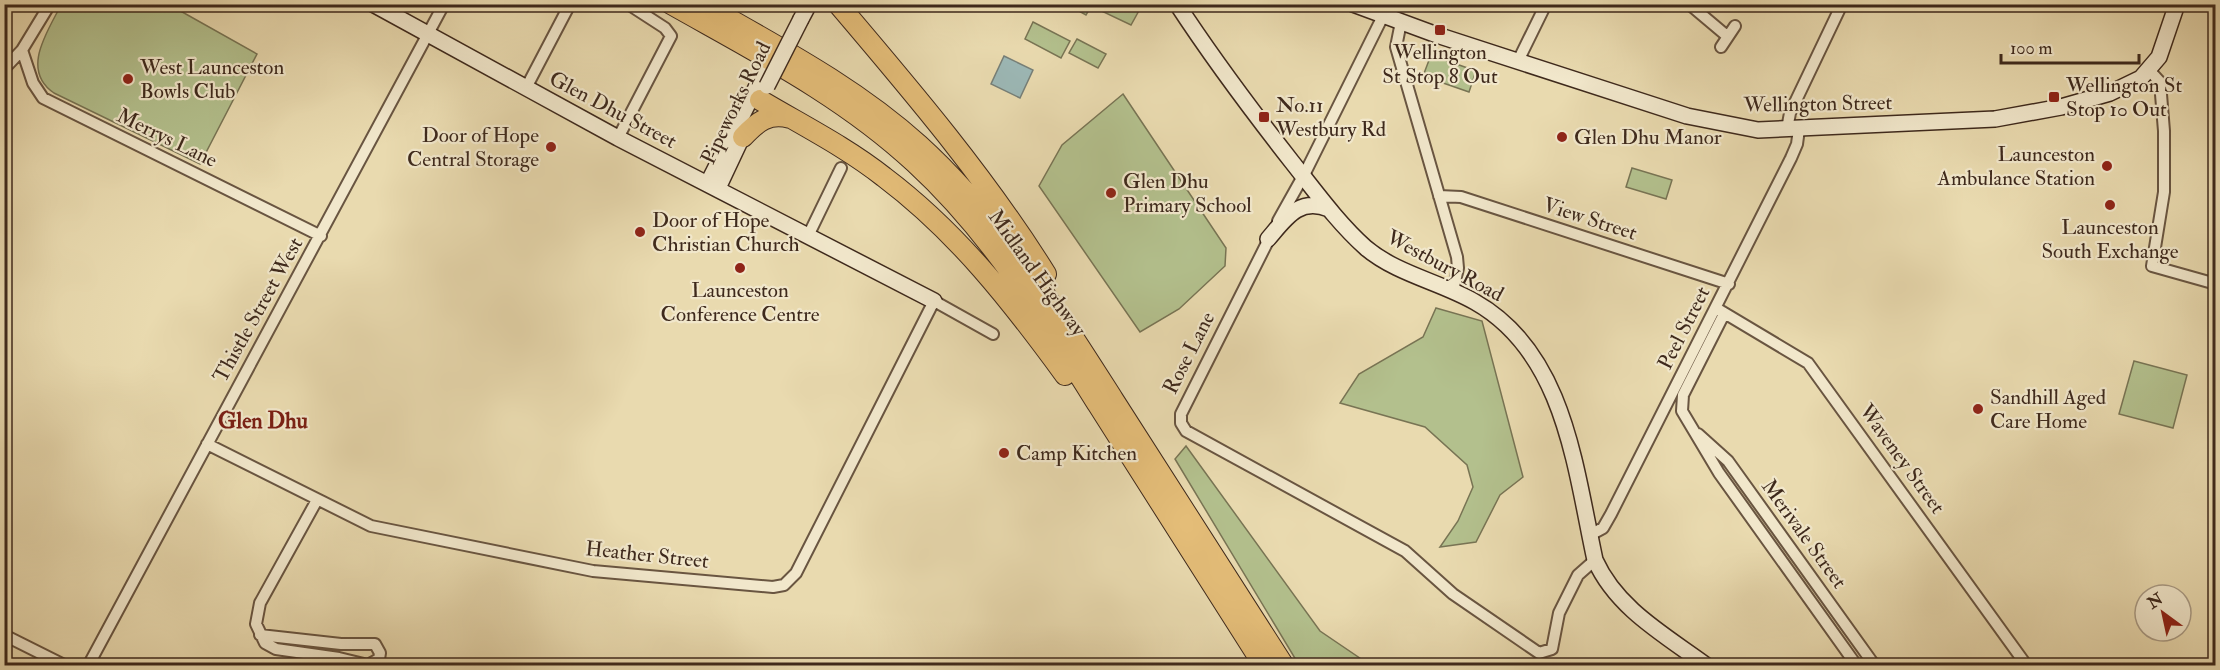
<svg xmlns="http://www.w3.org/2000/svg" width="2220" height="670" font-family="'IM FELL Double Pica',serif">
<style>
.green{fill:#b3c08d;stroke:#787454;stroke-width:1.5}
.water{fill:#9cb8b6;stroke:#767f78;stroke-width:1.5}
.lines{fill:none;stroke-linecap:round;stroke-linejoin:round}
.street-casing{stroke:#695541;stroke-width:14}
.secondary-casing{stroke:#3e291c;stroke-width:18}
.highway-casing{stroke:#3e291c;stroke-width:22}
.street{stroke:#f1e7cb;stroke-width:10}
.secondary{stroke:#f1e7cb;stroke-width:15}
.highway{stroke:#e4bd78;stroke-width:20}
.secondary-bridge-casing{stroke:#3e291c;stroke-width:18;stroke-linecap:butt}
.secondary-bridge{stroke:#f1e7cb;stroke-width:15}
.poi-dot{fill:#8f2418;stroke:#f1e7cb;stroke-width:2}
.labels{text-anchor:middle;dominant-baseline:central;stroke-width:4.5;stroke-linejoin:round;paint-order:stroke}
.poi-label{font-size:21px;fill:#3e291c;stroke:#f1e7cb;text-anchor:start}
.street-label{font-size:21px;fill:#3e291c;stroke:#f1e7cb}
.neighbourhood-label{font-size:22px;font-weight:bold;fill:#7a1f14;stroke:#f1e7cb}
</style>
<rect width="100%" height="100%" fill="#e9daaf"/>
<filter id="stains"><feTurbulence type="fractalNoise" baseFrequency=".00333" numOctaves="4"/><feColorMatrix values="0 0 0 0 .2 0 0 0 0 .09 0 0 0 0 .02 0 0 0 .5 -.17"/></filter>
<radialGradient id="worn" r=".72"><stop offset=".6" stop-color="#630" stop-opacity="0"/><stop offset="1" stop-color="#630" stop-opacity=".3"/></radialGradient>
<!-- green -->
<path class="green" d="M168 4 257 54 200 164 54 93C20 70 48 31 61 5Z
M1068 5V4L1092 5 1086 15Z
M1094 5 1137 4 1141 7 1131 25 1093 7Z
M1033 22 1070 41 1061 58 1025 39Z
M1077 39 1106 54 1098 68 1069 53Z
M1431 55 1476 71 1469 92 1423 76Z
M1123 94 1226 248 1225 266 1179 309 1140 332 1039 186 1062 145Z
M1632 168 1672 180 1666 199 1626 187Z
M1436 308 1482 321 1523 477 1500 495 1476 542 1440 547 1458 521 1473 487 1467 465 1425 427 1340 403 1359 374 1423 337Z
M2134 361 2187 375 2173 428 2119 414Z
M1186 446 1320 631 1370 665H1299L1175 459Z"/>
<!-- water -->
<path class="water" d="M1004 56 1033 70 1020 98 991 84Z"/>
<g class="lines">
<!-- street casing -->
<g class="street-casing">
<path id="street" d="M1689 4 1727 36
M1401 22 1396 47 1457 257 1458 268 1453 291
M1721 47 1735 26
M22 50 33 83 43 98 321 236
M1518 61 1546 4
M4 69 22 50 50 4
M2149 70 2160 82 2164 131V192L2152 266 2216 284
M526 88 570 4
M1787 129 1790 113 1842 4
M618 138 671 36 665 28 628 4
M1439 196 1461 197 1729 284
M1278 221 1306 171 1383 16
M1271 235 1181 414V423L1186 431 1405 551 1453 594 1539 653 1552 649 1559 613 1578 575 1595 560
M808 236 841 168
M1716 308 1808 363 2027 666
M1724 314 1683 395 1682 411 1719 473 1857 666
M1698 434 1728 461 1875 666
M207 444 371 526 593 571 773 587 784 585 796 573 934 301 993 334
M1590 535 1603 528 1611 514 1791 158 1797 144 1799 129
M4 635 66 666
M260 635 341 644H375L380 653 379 659 368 665 339 658 276 649 265 643 256 624 260 603 317 500
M88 666 444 4"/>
</g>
<!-- secondary casing -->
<g class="secondary-casing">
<path id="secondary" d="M373 4 618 138 934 301
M1177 4C1213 59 1252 111 1292 162 1315 191 1338 223 1366 248 1397 274 1440 282 1475 302 1565 353 1575 468 1595 560 1617 609 1665 635 1707 666
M1353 4 1437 35 1687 116 1758 130 1995 119 2061 107 2110 93 2141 78 2159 57 2177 4
M801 19 809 4
M708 183 767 66
M718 188 742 137
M1268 239C1286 218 1299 197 1329 209"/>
</g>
<!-- highway casing -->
<g class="highway-casing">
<path id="highway" d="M671 4C756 52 843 96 915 163 990 232 1044 319 1098 405 1154 492 1209 579 1264 666
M703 4C778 47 855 87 919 145 999 218 1055 308 1113 399 1170 488 1227 577 1284 666
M838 4C912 91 986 178 1046 274
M760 100C802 125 846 147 884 177 957 232 1011 301 1065 375
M743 137C757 122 769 112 790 118"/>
</g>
<!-- street -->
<use href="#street" class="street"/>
<!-- secondary -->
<use href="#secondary" class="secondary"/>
<!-- highway -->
<use href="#highway" class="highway"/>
<!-- secondary-bridge casing -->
<g class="secondary-bridge-casing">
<path id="secondary-bridge" d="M767 86 801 19"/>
</g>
<!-- secondary-bridge -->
<use href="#secondary-bridge" class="secondary-bridge"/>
</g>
<!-- markers -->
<g class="poi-dot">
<rect x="1434" y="24" width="12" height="12" rx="3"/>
<circle cx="128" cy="79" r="6"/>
<rect x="2048" y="91" width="12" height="12" rx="3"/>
<rect x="1258" y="111" width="12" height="12" rx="3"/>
<circle cx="1562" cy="137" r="6"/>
<circle cx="551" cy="147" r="6"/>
<circle cx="2107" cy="166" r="6"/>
<circle cx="1111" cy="193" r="6"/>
<circle cx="2110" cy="205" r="6"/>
<circle cx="640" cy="232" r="6"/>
<circle cx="740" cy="268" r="6"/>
<circle cx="1978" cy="409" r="6"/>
<circle cx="1004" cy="453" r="6"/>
</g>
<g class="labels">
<!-- poi labels -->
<g class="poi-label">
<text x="1440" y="52" text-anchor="middle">Wellington<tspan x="1440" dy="24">St Stop 8 Out</tspan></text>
<text x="140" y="67">West Launceston<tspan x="140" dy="24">Bowls Club</tspan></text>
<text x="2066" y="85">Wellington St<tspan x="2066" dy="24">Stop 10 Out</tspan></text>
<text x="1276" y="105">No.11<tspan x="1276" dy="24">Westbury Rd</tspan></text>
<text x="539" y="135" text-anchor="end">Door of Hope<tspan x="539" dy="24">Central Storage</tspan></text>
<text x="1574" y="137">Glen Dhu Manor</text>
<text x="2095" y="154" text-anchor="end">Launceston<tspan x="2095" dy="24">Ambulance Station</tspan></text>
<text x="1123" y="181">Glen Dhu<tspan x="1123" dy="24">Primary School</tspan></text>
<text x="652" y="220">Door of Hope<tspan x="652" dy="24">Christian Church</tspan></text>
<text x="2110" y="227" text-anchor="middle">Launceston<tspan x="2110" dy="24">South Exchange</tspan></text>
<text x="740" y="290" text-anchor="middle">Launceston<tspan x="740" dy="24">Conference Centre</tspan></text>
<text x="1990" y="397">Sandhill Aged<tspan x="1990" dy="24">Care Home</tspan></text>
<text x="1016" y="453">Camp Kitchen</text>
</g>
<!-- street labels -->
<g class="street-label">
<text transform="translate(736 103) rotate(-64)">Pipeworks Road</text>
<text transform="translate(1818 104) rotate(-1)">Wellington Street</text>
<text transform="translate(613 110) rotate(28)">Glen Dhu Street</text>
<text transform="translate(167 138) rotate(26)">Merrys Lane</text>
<text transform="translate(1590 219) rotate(18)">View Street</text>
<text transform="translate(1445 266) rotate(28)">Westbury Road</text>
<text transform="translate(1037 273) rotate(54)">Midland Highway</text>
<text transform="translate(258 310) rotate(-61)">Thistle Street West</text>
<text transform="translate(1684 328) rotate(-63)">Peel Street</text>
<text transform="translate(1189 353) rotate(-63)">Rose Lane</text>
<text transform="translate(1902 459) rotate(54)">Waveney Street</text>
<text transform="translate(1804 534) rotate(54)">Merivale Street</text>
<text transform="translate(647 555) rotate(6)">Heather Street</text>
</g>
<!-- neighbourhood labels -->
<g class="neighbourhood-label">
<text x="263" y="421">Glen Dhu</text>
</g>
</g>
<!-- margin -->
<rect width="2220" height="670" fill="none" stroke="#e9daaf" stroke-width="24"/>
<rect x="6" y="6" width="2208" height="658" fill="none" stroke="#3e291c" stroke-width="3"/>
<rect x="12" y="12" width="2196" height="646" fill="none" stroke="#3e291c" stroke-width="1.5"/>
<!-- north arrow -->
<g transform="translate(2163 613) rotate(327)"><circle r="28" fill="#f1e7cb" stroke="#a99b85" stroke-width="1.5"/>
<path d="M0-4.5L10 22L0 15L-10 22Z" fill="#8f2418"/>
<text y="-9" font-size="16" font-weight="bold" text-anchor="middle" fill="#3e291c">N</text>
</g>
<!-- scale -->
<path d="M2001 54v9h138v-9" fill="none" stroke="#3e291c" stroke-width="3"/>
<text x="2010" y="54" font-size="18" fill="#3e291c" stroke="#f1e7cb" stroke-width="4.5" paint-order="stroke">100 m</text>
<rect width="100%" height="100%" filter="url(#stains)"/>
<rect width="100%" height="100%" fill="url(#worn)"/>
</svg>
